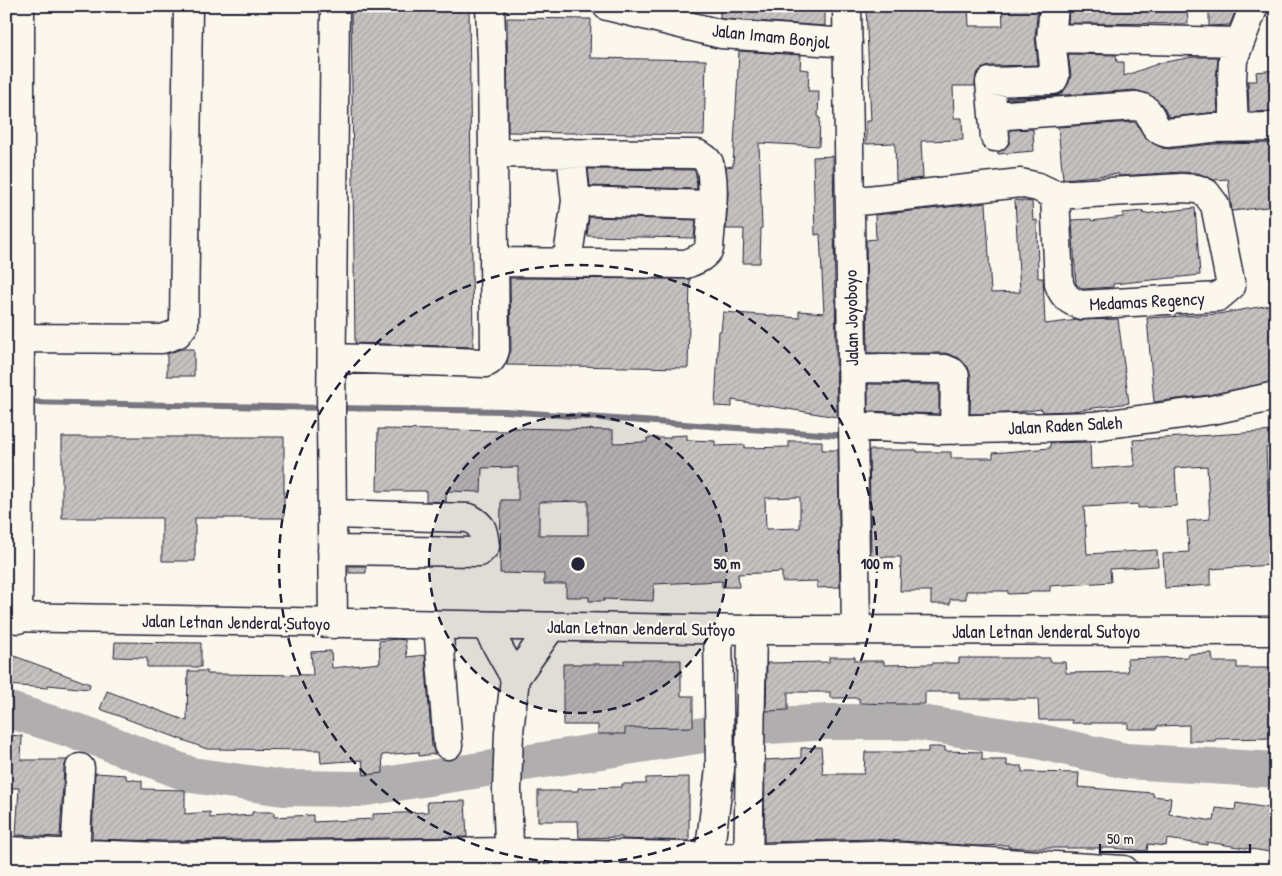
<svg xmlns="http://www.w3.org/2000/svg" width="1282" height="876" font-family="'Patrick Hand',sans-serif">
<style>
.lines{fill:none;stroke-linecap:round;stroke-linejoin:round}
.stream{stroke:#787681;stroke-width:6}
.river{stroke:#b1aeb0;stroke-width:36}
.building{fill:url(#building-hatch);stroke:#22223b;fill-rule:evenodd}
.minor-casing{stroke:#22223b;stroke-width:31}
.highway-casing{stroke:#22223b;stroke-width:31}
.minor{stroke:#fbf7ec;stroke-width:28}
.highway{stroke:#fbf7ec;stroke-width:28}
.ring{fill:none;stroke:#22223b;stroke-width:2.5;stroke-dasharray:9 6}
.labels{text-anchor:middle;dominant-baseline:central;stroke-width:5;stroke-linejoin:round;paint-order:stroke}
.street-label{font-size:18px;fill:#22223b;stroke:#fbf7ec}
.centre{fill:#22223b;stroke:#fbf7ec;stroke-width:2.5}
.ring-label{font-size:15px;text-anchor:middle;font-weight:bold;fill:#22223b;stroke:#fbf7ec;stroke-width:5;stroke-linejoin:round;paint-order:stroke}
</style>
<defs>
<pattern id="building-hatch" width="6" height="6" patternUnits="userSpaceOnUse" patternTransform="scale(1.25)"><rect width="6" height="6" fill="#c6c2c0"/><path d="M-1 1l2-2M0 6l6-6M5 7l2-2" fill="none" stroke="#aaa6a6"/></pattern>
</defs>
<rect width="100%" height="100%" fill="#fbf7ec"/>
<filter id="ink" filterUnits="userSpaceOnUse"><feTurbulence type="fractalNoise" baseFrequency=".02" numOctaves="2"/><feDisplacementMap in="SourceGraphic" scale="10" xChannelSelector="R" yChannelSelector="G"/><feConvolveMatrix kernelMatrix="1 2 1 2 8 2 1 2 1" color-interpolation-filters="sRGB"/></filter>
<g filter="url(#ink)">
<g class="lines">
<!-- stream -->
<path class="stream" d="M25 402 325 408
M338 408 505 411 847 436"/>
<!-- river -->
<path class="river" d="M6 709 91 736 191 775 284 788 359 789 754 727 827 722H915L1037 741 1126 761 1276 770"/>
</g>
<!-- building -->
<path class="building" d="M351 6H469L473 347 355 343Z
M720 6H775L825 9V26L723 19 720 18Z
M866 6H968L969 26H1003L1002 6H1038L1035 37 1038 65 989 66 981 69 976 75 975 86H953L954 118H962L963 140 921 141 923 178 896 181 895 143 866 144V121H871Z
M1142 6H1187L1188 24 1068 23 1069 9Z
M1236 9 1230 25 1209 26V10Z
M507 18 591 19 590 58 706 60 704 135 508 132Z
M739 51 801 55 800 69 809 70 808 91H819L818 118H820L819 146 759 143 762 228H761L760 263H743L744 229H726L728 193 726 167 733 166Z
M1068 54 1116 55 1117 62H1124V76L1160 63 1193 57H1218L1216 80 1218 112 1169 117 1162 105 1155 98 1146 93 1134 90 1007 99V97L1054 96 1062 93 1069 83 1071 75Z
M1276 70V111L1249 112 1248 81H1257L1256 72Z
M1134 122 1136 123 1146 139 1162 148 1169 149 1213 144 1276 143V206L1232 211 1228 179 1214 180 1198 173 1181 172 1119 176V174L1063 179 1058 127Z
M1033 129 1034 151 998 154V152L1004 149 1009 144 1010 130Z
M833 156 837 417 732 400V407L715 406 719 331H721L723 312 799 318V311L824 313 820 234 815 235 813 157Z
M588 169 694 170 696 174 697 189 590 186Z
M1015 200 1032 202 1033 221 1037 220 1038 278H1043L1045 324 1078 320 1118 319 1129 403 1073 411 1043 412 1042 409 1010 413 970 414 971 376 968 367 959 358 945 353H868L866 240 876 239 875 215 986 203 991 293 1020 292Z
M1195 208 1200 275 1113 284V287L1083 289 1076 284 1072 220 1091 219 1092 221 1123 217V213L1143 211 1144 214Z
M589 217 696 220 694 238 587 236Z
M510 278 690 279 688 368 506 365 511 350Z
M1276 304V341L1271 342 1276 381 1209 395 1154 402 1147 318 1218 314Z
M181 349H194V376H167V354Z
M868 384 939 385V414L868 411Z
M508 428 613 430V443L647 442V438H670V436L687 435V440L715 441V446L745 445V448L789 447V441H822V450H838L840 587 817 588V581L782 582V572L738 574 739 587H722V581L654 584 653 601 604 599V601H589V597H566V584H544V574L500 573 501 500H518V467L482 468 481 492 446 491V502L426 501V491H377L378 429 508 431ZM800 497V528L766 529 765 498ZM588 501V535H539V502Z
M1276 431V446L1266 448 1271 565 1211 569V585L1165 588 1163 554 1189 552 1187 521 1210 519 1207 466 1175 468 1177 506 1138 508V504L1084 507 1087 554 1157 550 1158 566 1110 569 1111 582 1050 586V591H1031V593L1008 594V591H966V599H950V604H931V591H900L901 557H871L869 450H917V452H951V458H993V453L1050 448V443L1090 442 1091 469 1135 466 1133 440Z
M62 437H284V518H195V561H162V518H62Z
M349 566H366V573H349Z
M397 639 405 640 407 657 425 655 432 746 435 754 419 756V752L382 755 383 773 364 775 362 760 321 763 320 750 207 749 100 709 107 691 187 721 188 671H207V674L313 675 311 652 331 651 332 668 380 663 379 641Z
M115 642 201 643V667H147V658L114 657Z
M6 653 90 684 89 689 48 685V688L6 685Z
M1212 653 1213 662H1237V668H1276L1275 738 1215 739V741H1189V725L1157 726V729H1128V723H1072V720H1039L1038 699H959V692H925V704H894L859 703V698H830V692H788V710L766 711 767 663 829 662V657H855V661H884V665L932 664V663H959V658H1050V662H1065L1066 673 1128 672 1127 659 1188 657V654Z
M624 660H681V696H693V727L625 728V734H598V725H563V664H624Z
M6 735 22 736 21 760H67L64 767 60 837 16 835 19 788H6Z
M821 747 823 774H864L865 752H928V747H945V751L982 752V760H1007V766H1022V772L1079 773 1078 787 1153 793V796L1171 798 1169 814 1214 821 1216 808 1235 810 1236 803 1276 809V853L1207 842V845L1167 839 1166 846 1148 844 1147 851 1111 848H1025L1008 847V845L977 846 872 839 764 842 765 760 801 758V748Z
M95 773 126 775V779L142 781V789L185 790V814L210 812V818L252 815V812H274V817L313 815V822L373 819V814L428 812 427 802 465 801 467 837 163 841 92 839Z
M689 777V841L622 839V837L579 838 578 821H538V791H578V788L622 787V784H646V778Z"/>
<g class="lines">
<!-- minor casing -->
<g class="minor-casing">
<path id="minor" d="M607 6 721 34 848 43
M847 6 856 630
M1051 38 1054 6
M993 116 1135 106C1158 109 1146 128 1167 133L1212 128 1276 127
M1234 128 1232 79 1233 60 1254 6
M995 137 990 82 1053 80 1055 76 1051 38 1240 42
M493 153 697 154C702 156 706 158 709 163 717 181 710 228 709 249 703 258 696 260 686 264L495 262
M571 153 576 201 711 205
M850 202 1020 183 1038 187 1055 195 1059 284C1063 296 1069 301 1081 305L1218 297 1231 286 1215 205 1206 193 1197 189 1182 188 1055 195
M567 262 576 201
M20 338 162 339 177 334 184 325 188 6
M332 358 485 363C492 361 493 356 495 350L492 59 490 6
M852 368 945 369 952 372 955 376 954 430
M853 426 940 430 1094 426 1212 410 1276 396
M332 550 479 552 485 546C483 531 484 526 469 518L332 514
M18 619 20 338V6
M333 624 331 415 335 6
M438 626 448 745
M486 626 515 678
M6 851 163 857 509 852 764 858 871 855 1124 870
M75 854 80 768
M510 870 507 790 509 732 515 678 551 627
M709 870V856L720 769 718 630
M748 870 752 630"/>
</g>
<!-- highway casing -->
<g class="highway-casing">
<path id="highway" d="M6 617 752 630 1276 631"/>
</g>
<!-- minor -->
<use href="#minor" class="minor"/>
<!-- highway -->
<use href="#highway" class="highway"/>
</g>
</g>
<!-- distance rings -->
<circle cx="578" cy="564" r="149" fill="#22223b" fill-opacity=".12"/>
<g class="ring">
<circle cx="578" cy="564" r="149"/>
<circle cx="578" cy="564" r="299"/>
</g>
<g class="labels">
<!-- street labels -->
<g class="street-label">
<text transform="translate(771 36) rotate(6)">Jalan Imam Bonjol</text>
<text transform="translate(1147 301) rotate(-3)">Medamas Regency</text>
<text transform="translate(851 318) rotate(-91)">Jalan Joyoboyo</text>
<text transform="translate(1065 425) rotate(-3)">Jalan Raden Saleh</text>
<text transform="translate(236 622) rotate(1)">Jalan Letnan Jenderal Sutoyo</text>
<text transform="translate(641 628) rotate(1)">Jalan Letnan Jenderal Sutoyo</text>
<text x="1046" y="631">Jalan Letnan Jenderal Sutoyo</text>
</g>
</g>
<circle cx="578" cy="564" r="8" class="centre"/>
<g class="ring-label">
<text x="727" y="569">50 m</text>
<text x="877" y="569">100 m</text>
</g>
<!-- margin -->
<rect width="1282" height="876" fill="none" stroke="#fbf7ec" stroke-width="25"/>
<rect x="12" y="12" width="1257" height="851" fill="none" stroke="#22223b" stroke-width="2" filter="url(#ink)"/>
<!-- scale -->
<path d="M1100 844v8h150v-8" fill="none" stroke="#22223b" stroke-width="2.5"/>
<text x="1107" y="844" font-size="15" fill="#22223b" stroke="#fbf7ec" stroke-width="4" paint-order="stroke">50 m</text>
</svg>
